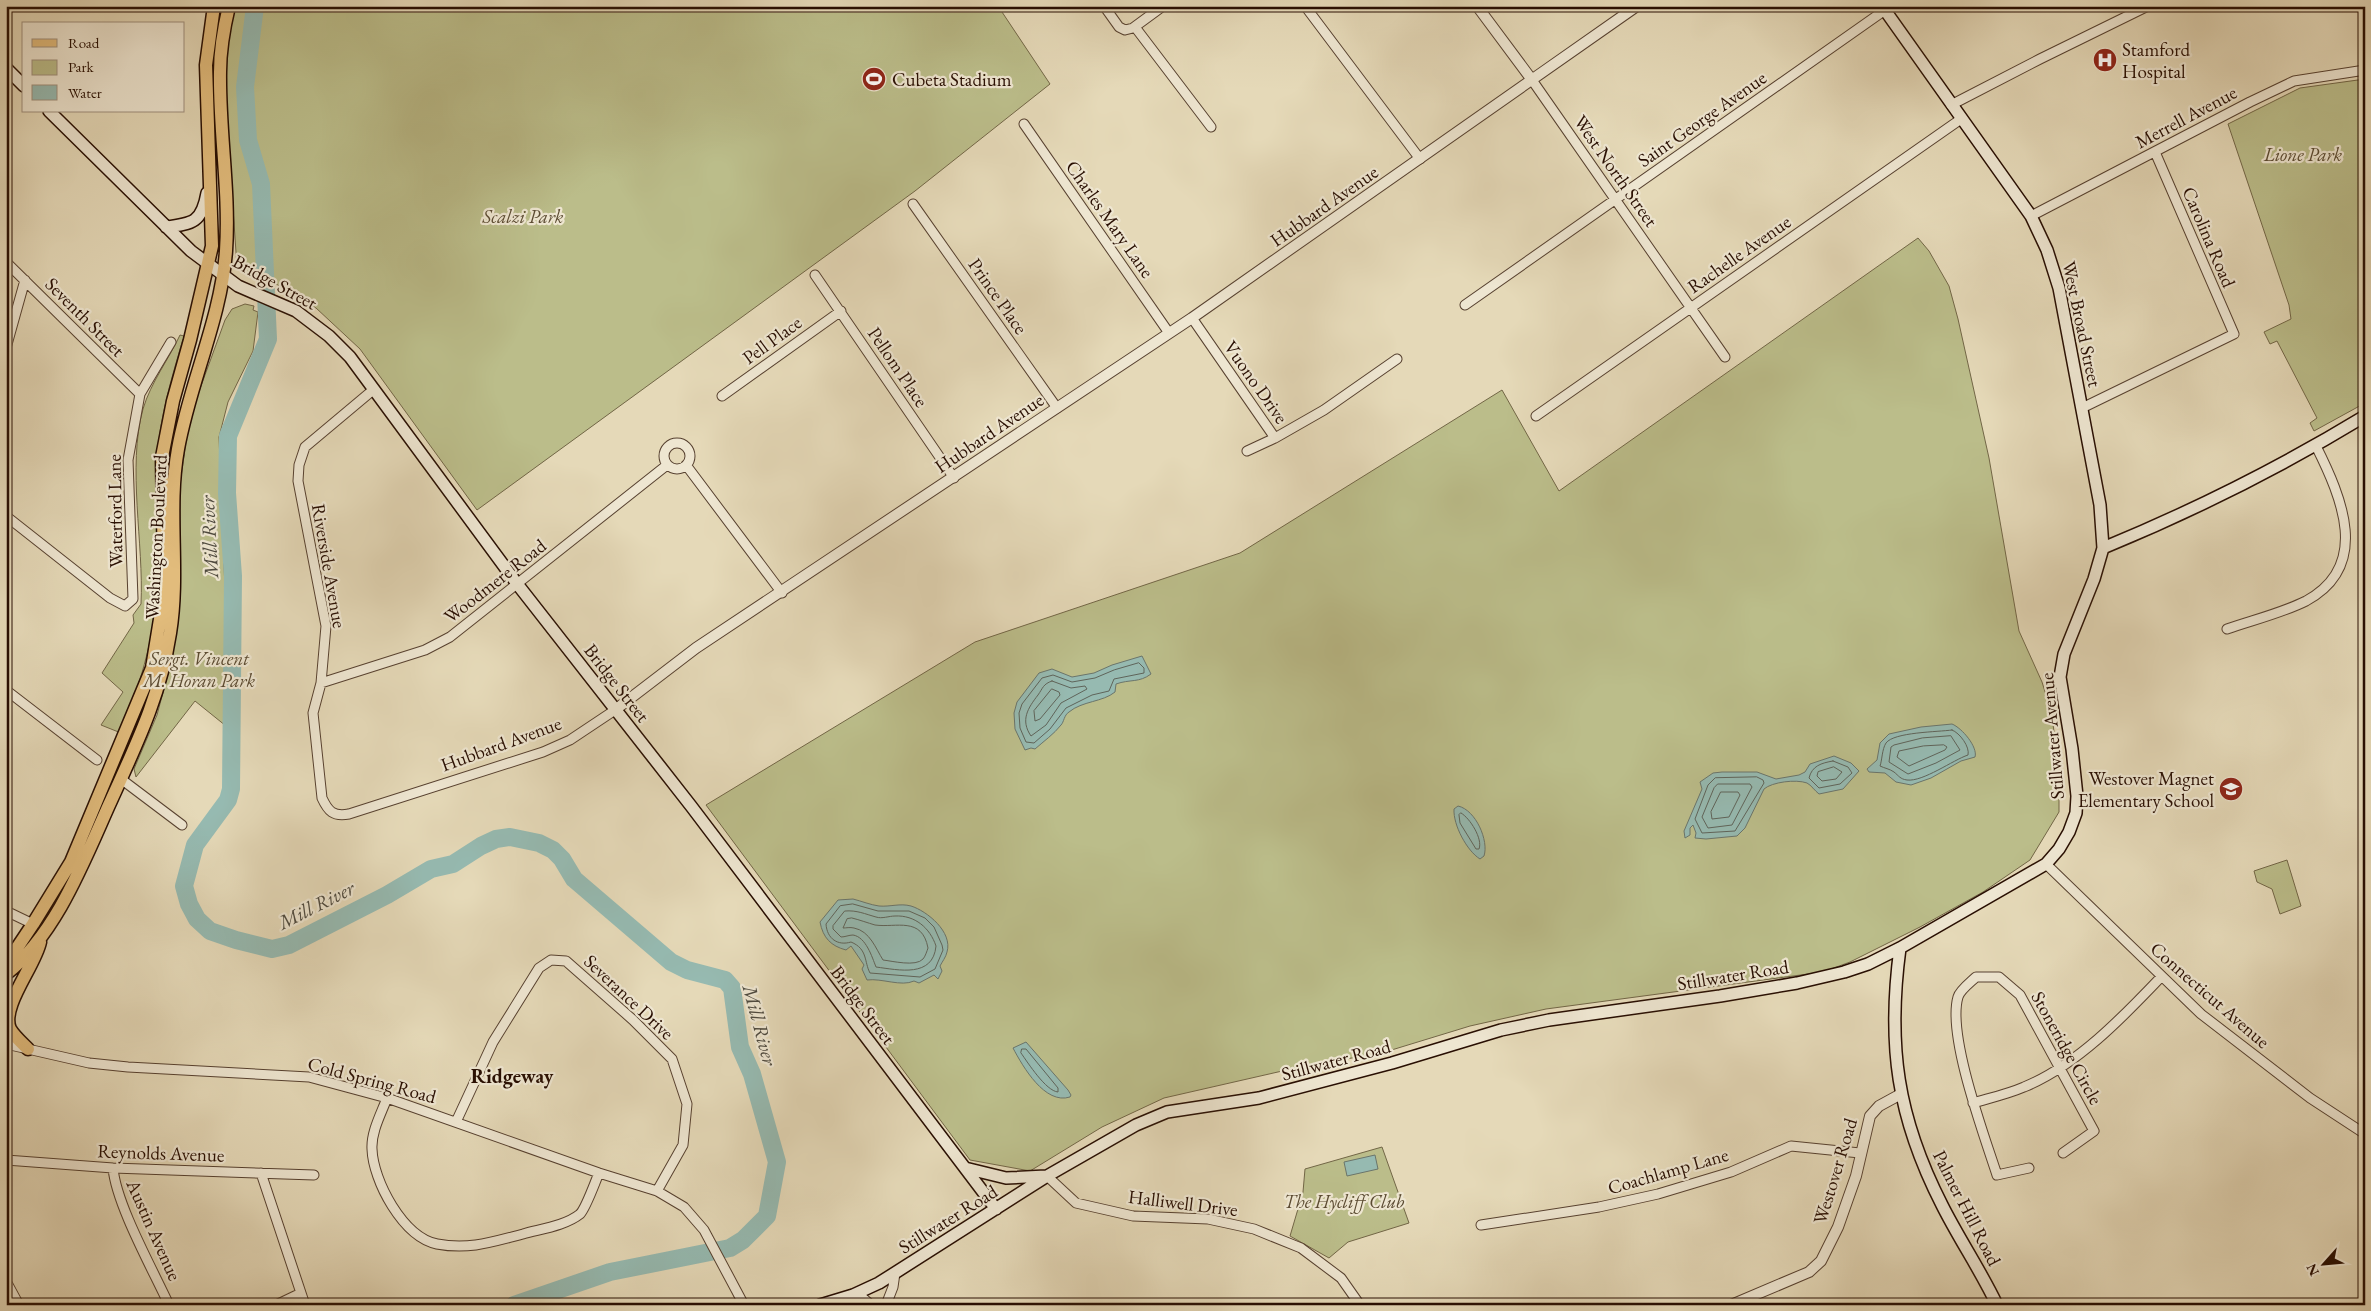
<svg xmlns="http://www.w3.org/2000/svg" width="2371" height="1311" font-family="'EB Garamond',serif">
<style>
.green{fill:#bbbd8a;stroke:#726646}
.water{fill:#96bab1;stroke:#6a756b}
.lines{fill:none;stroke-linecap:round;stroke-linejoin:round}
.shore{stroke:#5f645a;stroke-width:1}
.river{stroke:#96bab1;stroke-width:18}
.minor-casing{stroke:#574130;stroke-width:11}
.tertiary-casing{stroke:#574130;stroke-width:12}
.secondary-casing{stroke:#280e02;stroke-width:14}
.primary-casing{stroke:#280e02;stroke-width:15}
.minor{stroke:#eee6d1;stroke-width:9}
.tertiary{stroke:#eee6d1;stroke-width:10}
.secondary{stroke:#eee6d1;stroke-width:11}
.primary{stroke:#e2bc7c;stroke-width:12}
.labels{text-anchor:middle;dominant-baseline:central;stroke-width:4.5;stroke-linejoin:round;paint-order:stroke}
.poi-label{font-size:19px;fill:#280e02;stroke:#eee6d1;text-anchor:start}
.street-label{font-size:19px;fill:#280e02;stroke:#eee6d1}
.park-label{font-size:19px;font-style:italic;fill:#5b4b32;stroke:#eee6d1}
.water-label{font-size:20px;font-style:italic;fill:#4e4a3f;stroke:#eee6d1}
.neighbourhood-label{font-size:20px;font-weight:bold;fill:#280e02;stroke:#eee6d1}
</style>
<rect width="100%" height="100%" fill="#e5d9b8"/>
<filter id="stains"><feTurbulence type="fractalNoise" baseFrequency=".004" numOctaves="4"/><feColorMatrix values="0 0 0 0 .2 0 0 0 0 .09 0 0 0 0 .02 0 0 0 .5 -.17"/></filter>
<radialGradient id="worn" r=".72"><stop offset=".6" stop-color="#630" stop-opacity="0"/><stop offset="1" stop-color="#630" stop-opacity=".3"/></radialGradient>
<!-- green -->
<path class="green" d="M232 6H998L1050 84 915 191 477 510 360 349 316 308 276 284 258 278 237 267 224 75Z
M2365 79V403L2314 431 2310 423 2317 418 2277 341 2270 344 2264 332 2291 319 2289 305 2228 124 2300 88Z
M1918 238 1929 251 1949 286 1958 319 1989 458 2019 631 2042 682 2051 711 2059 765V812L2030 860 1983 892 1920 927 1850 962 1823 972 1546 1009 1470 1026 1385 1052 1291 1069 1164 1098 1102 1127 1030 1171 970 1160 706 805 975 642 1240 553 1502 390 1559 491Z
M245 304 254 306 253 310 258 312 253 351 228 402 219 437 228 665 226 726 195 701 136 777 134 769 157 715 169 670 180 579V485L189 419 225 320 232 309Z
M180 335 184 336C172 376 160 416 157 458 153 503 160 549 157 594 153 643 139 687 121 733L101 725 123 692 102 673 134 623 133 615 141 604C144 544 127 467 143 409 151 382 169 359 180 335Z
M2287 860 2301 906 2280 914 2272 889 2257 882 2254 871Z
M1382 1147 1409 1223 1348 1242 1329 1258 1290 1236 1303 1192 1305 1169Z"/>
<!-- water -->
<path class="water" d="M1142 656 1151 674C1139 683 1130 679 1116 684L1115 692C1103 702 1082 701 1069 712 1064 715 1064 722 1061 725 1054 734 1044 741 1035 749L1031 748 1025 750 1015 729 1014 713 1017 702 1039 673 1052 669 1072 677 1094 673 1112 665Z
M1952 724C1962 728 1978 747 1975 757L1961 761 1931 778 1911 785 1896 782 1885 773 1869 772 1867 769 1877 760 1880 743 1889 734 1921 727Z
M1834 756 1851 763 1859 771 1843 789 1819 794C1815 791 1811 785 1807 783 1796 779 1772 782 1764 789L1745 828 1737 836 1706 839 1695 838 1696 833 1693 825 1690 828V835L1685 838 1684 831 1702 789 1700 782 1713 773 1722 772H1757L1776 779 1799 775 1805 772 1810 764Z
M1458 806C1476 810 1489 841 1484 856L1480 859C1467 851 1453 825 1454 809Z
M853 899C861 901 871 905 879 906 890 907 900 903 911 906 927 911 953 932 947 952 946 957 942 962 940 966L942 971 938 979 934 975 919 983 914 981C901 987 882 978 867 980L862 969 864 965 851 946 846 950C831 946 823 938 820 922L838 900Z
M1026 1042 1068 1090 1071 1095 1070 1097C1045 1105 1023 1067 1013 1048Z
M1375 1155 1378 1169 1347 1176 1344 1162Z"/>
<g class="lines">
<!-- shore -->
<path class="shore" d="M1139 663 1144 668V673L1114 679 1109 691 1092 695 1066 708 1050 729 1034 743 1026 742 1020 728 1019 713 1022 704 1042 678 1053 675 1072 682 1095 678 1114 670Z
M1052 681 1071 688 1085 686 1087 689 1061 703 1046 725 1031 736C1020 720 1028 708 1038 695 1043 688 1043 684 1052 681Z
M1052 689 1059 692 1060 695 1040 719 1035 721 1034 711Z
M1952 730C1960 733 1970 747 1968 755 1953 760 1923 782 1907 780 1900 779 1899 776 1894 772 1890 769 1884 768 1880 766 1882 761 1882 749 1886 743 1894 732 1938 732 1952 730Z
M1951 736 1960 750 1936 763 1908 774 1889 762 1891 747 1894 745 1922 738Z
M1944 745 1947 747 1945 750 1909 766 1897 757 1899 751 1923 746Z
M1833 761 1848 767 1852 773 1840 784 1819 788 1809 778C1812 766 1821 763 1833 761Z
M1834 767 1842 772 1836 779 1822 781 1817 776 1818 772Z
M1757 777 1763 780 1764 783 1735 831 1702 833 1695 819 1708 785 1715 778Z
M1718 784H1750L1752 787 1732 825 1708 828 1702 817 1714 788Z
M1721 792H1738L1740 795 1729 817 1712 819 1711 812Z
M1461 813C1470 818 1483 839 1479 849H1476L1460 823 1459 815Z
M853 904 878 911H909L925 918 934 927 942 945 943 950 935 969 920 977 870 973C864 962 868 949 851 942 838 946 827 939 826 924L840 906Z
M845 911C857 910 865 914 876 917 882 919 889 916 895 916 915 915 930 928 936 946 933 978 899 970 876 967 872 957 866 937 853 935 849 935 845 937 841 937L833 929V926Z
M852 918C860 920 868 923 875 925 896 928 922 916 928 948 927 951 925 957 923 959 916 967 892 961 883 960 876 949 870 931 854 928 850 927 846 928 843 928L847 919Z
M1022 1049H1026L1058 1088V1092C1046 1091 1028 1063 1021 1053Z"/>
<!-- river -->
<path class="river" d="M255 6 245 87 248 140 261 184 268 339 228 436 227 493 233 576 231 789 228 800 195 845 184 886 189 904 197 919 210 931 236 940 272 949 289 945 387 895 431 869 453 864 481 846 496 839 510 837 539 843 553 850 562 859 574 879 671 962 687 970 725 980 732 988 740 1047 752 1074 777 1162 767 1216 743 1240 730 1248 610 1272 514 1305"/>
<!-- minor casing -->
<g class="minor-casing">
<path id="minor" d="M1104 6 1119 27 1125 30 1133 28 1163 6
M1305 6 1420 159
M1135 27 1211 127
M1532 80 1725 357
M1951 105 2040 59 2148 6
M1024 124 1169 333
M913 204 1057 408
M2031 216 2250 102 2294 81 2365 70
M6 262 140 394
M815 275 954 478
M1465 305 1885 10
M1192 318 1275 438 1247 451
M6 348 25 280
M373 390 305 447 299 465 298 481 326 626 321 683 313 713 322 798C328 811 333 817 349 814L543 752 570 740 615 710
M722 396 841 311
M2082 408 2234 334 2155 152
M1536 416 1961 119
M1275 438 1324 410 1397 359
M664 456a13 13 0 1 1 26 0a13 13 0 1 1-26 0Z
M686 465 782 593
M6 516 110 598 125 606 133 599 128 460 140 394 171 342
M2227 629C2253 620 2282 613 2306 601 2371 566 2342 498 2316 446
M321 683 425 650 450 637 667 465
M6 690 97 760
M121 779 182 825
M2046 864 2201 1014 2310 1098 2365 1134
M6 911 33 924
M6 1044 89 1063 128 1067 309 1077 387 1098 599 1173 657 1191 684 1207 704 1230 744 1305
M387 1098C381 1114 371 1132 372 1149 373 1181 403 1237 437 1244 469 1250 492 1242 523 1234 540 1229 565 1226 580 1214 586 1208 595 1182 599 1173
M1973 1103C1990 1098 2008 1094 2024 1087 2076 1066 2123 1017 2161 977
M456 1122 493 1042 539 968 551 960 566 961 633 1020 672 1059 687 1104 683 1145 657 1191
M6 1160 113 1168 314 1175
M113 1168C116 1204 153 1270 169 1305
M2029 1168 1997 1175C1984 1135 1947 1035 1958 997 1960 990 1971 982 1976 977H1999L2020 995 2094 1131 2063 1153
M261 1173 305 1305
M1047 1176 1076 1203 1133 1216 1208 1219 1254 1229 1301 1248 1341 1278 1360 1305
M1481 1225 1599 1207 1658 1194 1731 1172 1791 1146 1860 1153
M6 1281 19 1305
M857 1293 871 1305
M276 1305 301 1293
M886 1305 893 1287 895 1273"/>
</g>
<!-- tertiary casing -->
<g class="tertiary-casing">
<path id="tertiary" d="M1477 6 1532 80
M615 710 696 648 1192 318 1637 6
M1731 1305 1809 1272 1821 1261 1838 1227 1856 1176 1870 1116 1879 1106 1901 1094"/>
</g>
<!-- secondary casing -->
<g class="secondary-casing">
<path id="secondary" d="M6 68 24 86
M49 111 191 251 238 286 296 311 329 336 350 357 518 585 691 806 996 1209
M166 227C193 224 202 222 207 193
M2103 548C2193 511 2281 467 2365 416
M1900 948C1887 1045 1897 1117 1942 1205 1959 1239 1981 1271 1997 1305
M965 1168 1006 1178 1046 1176
M820 1305 853 1295 879 1283 1047 1176 1136 1125 1167 1112 1259 1098 1392 1063 1501 1030 1549 1020 1720 996 1797 983 1844 972 1868 964 1900 948 2046 864 2059 849 2069 832 2076 813 2077 796 2072 749 2060 677 2064 654 2094 579 2103 548 2100 505 2059 288 2047 250 2031 216 1882 6"/>
</g>
<!-- primary casing -->
<g class="primary-casing">
<path id="primary" d="M6 958 15 951 33 924 71 862 152 668 161 613 164 575 162 457 173 401 190 340 212 246 206 65 214 6
M6 974C56 934 83 863 109 805 135 747 160 698 170 633 180 572 167 510 178 449 190 382 221 319 226 251 230 191 219 132 220 72 220 50 224 27 229 6
M28 1049C22 1043 14 1036 10 1029 0 1007 35 966 40 942"/>
</g>
<!-- minor -->
<use href="#minor" class="minor"/>
<!-- tertiary -->
<use href="#tertiary" class="tertiary"/>
<!-- secondary -->
<use href="#secondary" class="secondary"/>
<!-- primary -->
<use href="#primary" class="primary"/>
</g>
<!-- icons -->
<defs>
<g id="hospital-disc" transform="scale(1.25)"><circle r="9.5" fill="#8f2418" stroke="#eee6d1"/><path d="M-5-5h3v3.5h4V-5h3V5h-3V1.5h-4V5h-3Z" fill="#fff"/></g>
<g id="stadium-disc" transform="scale(1.25)"><circle r="9.5" fill="#8f2418" stroke="#eee6d1"/><path d="M0-5a6.5 5 0 1 0 0 10a6.5 5 0 1 0 0-10ZM-3.5-1.8h7v3.6h-7Z" fill="#fff"/></g>
<g id="school-disc" transform="scale(1.25)"><circle r="9.5" fill="#8f2418" stroke="#eee6d1"/><path d="M0-5L7-2L0 1L-7-2ZM-4 1L0 2.5L4 1V4Q0 6-4 4Z" fill="#fff"/></g>
</defs>
<g fill-rule="evenodd">
<use href="#hospital-disc" x="2105" y="60"/>
<use href="#stadium-disc" x="874" y="79"/>
<use href="#school-disc" x="2231" y="789"/>
</g>
<g class="labels">
<!-- poi labels -->
<g class="poi-label">
<text x="2122" y="49">Stamford<tspan x="2122" dy="22">Hospital</tspan></text>
<text x="892" y="79">Cubeta Stadium</text>
<text x="2214" y="778" text-anchor="end">Westover Magnet<tspan x="2214" dy="22">Elementary School</tspan></text>
</g>
<!-- street labels -->
<g class="street-label">
<text transform="translate(2186 117) rotate(-28)">Merrell Avenue</text>
<text transform="translate(1702 119) rotate(-35)">Saint George Avenue</text>
<text transform="translate(1616 171) rotate(55)">West North Street</text>
<text transform="translate(1324 206) rotate(-35)">Hubbard Avenue</text>
<text transform="translate(1110 219) rotate(55)">Charles Mary Lane</text>
<text transform="translate(2209 237) rotate(67)">Carolina Road</text>
<text transform="translate(1739 254) rotate(-35)">Rachelle Avenue</text>
<text transform="translate(275 282) rotate(29)">Bridge Street</text>
<text transform="translate(998 296) rotate(55)">Prince Place</text>
<text transform="translate(85 317) rotate(45)">Seventh Street</text>
<text transform="translate(2082 324) rotate(78)">West Broad Street</text>
<text transform="translate(772 340) rotate(-36)">Pell Place</text>
<text transform="translate(898 367) rotate(56)">Pellom Place</text>
<text transform="translate(1256 382) rotate(55)">Vuono Drive</text>
<text transform="translate(989 433) rotate(-34)">Hubbard Avenue</text>
<text transform="translate(115 511) rotate(-91)">Waterford Lane</text>
<text transform="translate(156 537) rotate(-87)">Washington Boulevard</text>
<text transform="translate(329 566) rotate(80)">Riverside Avenue</text>
<text transform="translate(495 581) rotate(-38)">Woodmere Road</text>
<text transform="translate(617 683) rotate(52)">Bridge Street</text>
<text transform="translate(2052 736) rotate(-95)">Stillwater Avenue</text>
<text transform="translate(501 744) rotate(-20)">Hubbard Avenue</text>
<text transform="translate(1733 975) rotate(-9)">Stillwater Road</text>
<text transform="translate(2210 995) rotate(41)">Connecticut Avenue</text>
<text transform="translate(629 997) rotate(43)">Severance Drive</text>
<text transform="translate(863 1005) rotate(53)">Bridge Street</text>
<text transform="translate(2067 1048) rotate(61)">Stoneridge Circle</text>
<text transform="translate(1336 1060) rotate(-15)">Stillwater Road</text>
<text transform="translate(372 1080) rotate(15)">Cold Spring Road</text>
<text transform="translate(161 1153) rotate(2)">Reynolds Avenue</text>
<text transform="translate(1668 1171) rotate(-16)">Coachlamp Lane</text>
<text transform="translate(1835 1171) rotate(-73)">Westover Road</text>
<text transform="translate(1183 1203) rotate(7)">Halliwell Drive</text>
<text transform="translate(1967 1208) rotate(63)">Palmer Hill Road</text>
<text transform="translate(948 1219) rotate(-32)">Stillwater Road</text>
<text transform="translate(154 1230) rotate(66)">Austin Avenue</text>
</g>
<!-- park labels -->
<g class="park-label">
<text x="2303" y="154">Lione Park</text>
<text x="523" y="216">Scalzi Park</text>
<text x="199" y="658">Sergt. Vincent<tspan x="199" dy="22">M. Horan Park</tspan></text>
<text x="1344" y="1201">The Hycliff Club</text>
</g>
<!-- water labels -->
<g class="water-label">
<text transform="translate(209 537) rotate(-93)">Mill River</text>
<text transform="translate(316 905) rotate(-27)">Mill River</text>
<text transform="translate(760 1025) rotate(75)">Mill River</text>
</g>
<!-- neighbourhood labels -->
<g class="neighbourhood-label">
<text x="512" y="1076">Ridgeway</text>
</g>
</g>
<!-- margin -->
<rect width="2371" height="1311" fill="none" stroke="#e5d9b8" stroke-width="25"/>
<rect x="8" y="8" width="2356" height="1296" fill="none" stroke="#280e02" stroke-width="2.5"/>
<rect x="12" y="12" width="2346" height="1286" fill="none" stroke="#280e02"/>
<!-- legend -->
<rect x="22" y="22" width="162" height="90" fill="#eee6d1" stroke="#9f907e"/>
<rect x="32" y="39" width="25" height="8" fill="#e2bc7c" stroke="#9f907e"/>
<text x="68" y="48" font-size="15" fill="#280e02">Road</text>
<rect x="32" y="60" width="25" height="15" fill="#bbbd8a" stroke="#9f907e"/>
<text x="68" y="72" font-size="15" fill="#280e02">Park</text>
<rect x="32" y="85" width="25" height="15" fill="#96bab1" stroke="#9f907e"/>
<text x="68" y="98" font-size="15" fill="#280e02">Water</text>
<!-- north arrow -->
<g transform="translate(2324 1264) rotate(243)" stroke="#eee6d1" stroke-width="4" paint-order="stroke">
<path d="M0-4L9 19L0 12L-9 19Z" fill="#280e02"/>
<text y="-8" font-size="14" font-weight="bold" text-anchor="middle" fill="#280e02">N</text>
</g>
<rect width="100%" height="100%" filter="url(#stains)"/>
<rect width="100%" height="100%" fill="url(#worn)"/>
</svg>
